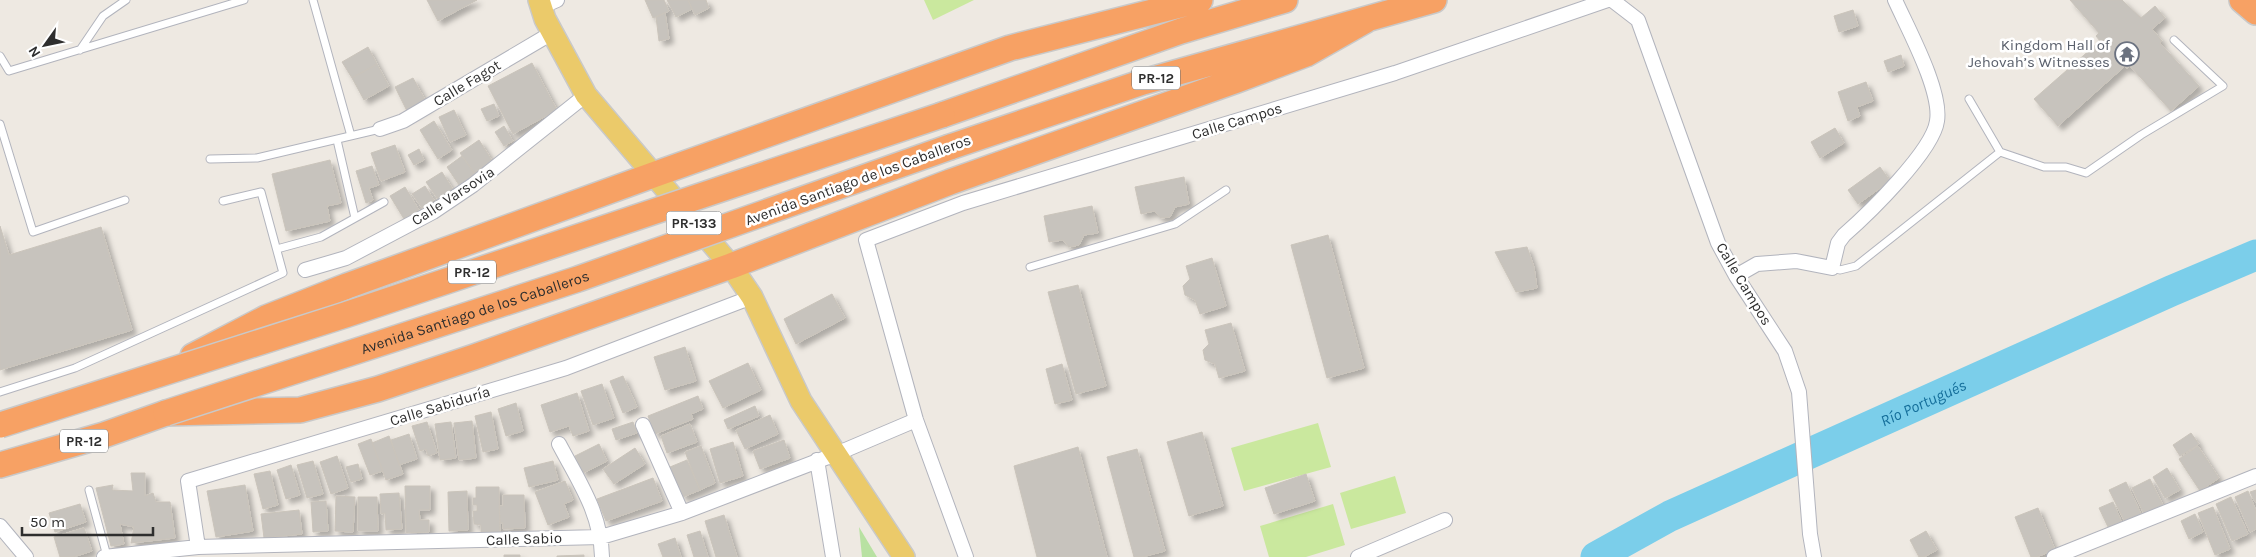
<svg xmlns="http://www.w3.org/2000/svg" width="2256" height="557" font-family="Karla,sans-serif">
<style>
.green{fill:#b8e1a2}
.pitch{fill:#cae89e}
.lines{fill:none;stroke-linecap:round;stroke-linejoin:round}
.river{stroke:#7bceea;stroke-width:31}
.building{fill:#c7c3bd;stroke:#cac4bb;filter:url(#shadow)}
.lane-casing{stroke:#b2b4bd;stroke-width:9}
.street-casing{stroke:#b2b4bd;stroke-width:16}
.primary-casing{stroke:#c9c9c9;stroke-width:24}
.highway-casing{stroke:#c9c9c9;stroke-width:28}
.lane{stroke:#fff;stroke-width:7}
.street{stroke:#fff;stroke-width:14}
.primary{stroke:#ebca6a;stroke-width:21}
.highway{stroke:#f7a164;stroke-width:25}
.highway-bridge-casing{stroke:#c9c9c9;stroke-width:28;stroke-linecap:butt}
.highway-bridge{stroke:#f7a164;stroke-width:25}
.labels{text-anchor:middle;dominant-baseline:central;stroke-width:5;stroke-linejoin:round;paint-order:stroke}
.shield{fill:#fff;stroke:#6d6d6d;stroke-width:1}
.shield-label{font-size:14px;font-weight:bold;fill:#2e2e2e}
.worship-label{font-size:15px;fill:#5b616d;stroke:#fff;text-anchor:end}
.street-label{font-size:15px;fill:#2e2e2e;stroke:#fff}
.water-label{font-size:16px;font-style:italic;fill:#156f9b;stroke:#fff}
</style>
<defs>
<filter id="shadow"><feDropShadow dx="4.5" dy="4.5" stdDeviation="2.5" flood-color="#0004"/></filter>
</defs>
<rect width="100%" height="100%" fill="#eee9e2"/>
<!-- green -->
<path class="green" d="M859 527 877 557H862Z"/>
<!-- pitch -->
<path class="pitch" d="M924 0H974L933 20Z
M1318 423 1331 467 1244 491 1231 448Z
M1395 476 1406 513 1351 529 1340 493Z
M1333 504 1345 545 1306 557H1269L1260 526Z"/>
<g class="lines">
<!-- river -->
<path class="river" id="s1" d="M1596 557 1670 516 2171 291 2256 255"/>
</g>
<!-- building -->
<path class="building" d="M427 0H477L438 21Z
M645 0H664L669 11 653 18Z
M667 0H688L692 9 676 17Z
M688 0H706L709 8 695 15Z
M2070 0H2122L2141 18 2155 6 2165 18 2152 29 2162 41 2160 43 2199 86 2171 111 2130 66 2127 69 2125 66 2058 126 2034 99 2100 41 2096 36 2099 33Z
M1853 10 1858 26 1839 32 1834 16Z
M665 13 669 39 659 41 656 17Z
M368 47 377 64 352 78 342 62Z
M1901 55 1904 66 1888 72 1884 61Z
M532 63 557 110 513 134 488 86Z
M377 64 389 86 364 100 352 78Z
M413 78 428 105 409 115 395 87Z
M1866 82 1873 101 1857 107 1860 116 1848 121 1838 92Z
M494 104 499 116 487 121 481 109Z
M454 110 466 135 450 142 439 117Z
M434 121 452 150 438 159 420 130Z
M504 126 513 141 504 146 495 132Z
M1835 128 1844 143 1820 158 1811 142Z
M479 140 493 162 475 174 460 153Z
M395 145 405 172 381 181 371 153Z
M419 149 424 160 414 165 408 155Z
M462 156 475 174 459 185 447 167Z
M330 160 341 203 327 206 330 221 286 231 272 174Z
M372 166 379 185 369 188 373 200 366 203 356 171Z
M1880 167 1890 181 1858 204 1848 190Z
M442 172 454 191 439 201 426 182Z
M1184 177 1189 204 1175 207 1170 217 1161 218 1154 211 1141 214 1135 187Z
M425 186 434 200 422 208 412 194Z
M405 187 419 210 404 219 390 196Z
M1092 206 1098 233 1084 235 1079 245 1069 247 1063 240 1049 242 1044 216Z
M0 226 9 255 101 227 132 330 0 370Z
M1328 235 1364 368 1327 378 1291 245Z
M1527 247 1534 267 1537 288 1516 292 1495 252Z
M1212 258 1226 306 1200 314 1195 300 1185 295 1183 286 1190 279 1186 266Z
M1078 285 1106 386 1076 394 1048 292Z
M832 294 845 318 796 344 784 319Z
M1231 323 1245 371 1219 378 1215 364 1205 360 1203 350 1209 344 1205 330Z
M685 347 696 381 665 390 654 357Z
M748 363 761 390 723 408 709 381Z
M1062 364 1072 400 1055 404 1046 369Z
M623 376 637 407 623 413 610 381Z
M602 384 614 418 593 425 581 391Z
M577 393 589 431 573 436 569 426 550 432 541 405Z
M698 396 703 409 691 414 693 419 655 434 648 416Z
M516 403 523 431 506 436 498 409Z
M755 406 759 416 728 429 724 420Z
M491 412 498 449 483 452 475 416Z
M770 415 778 434 745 449 736 430Z
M472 421 476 458 459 460 454 423Z
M427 422 437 453 428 456 426 449 420 451 412 426Z
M451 422 456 458 440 460 435 424Z
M633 422 637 433 616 440 612 429Z
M690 424 697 442 667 453 661 436Z
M1202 432 1223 506 1189 516 1167 442Z
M2191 433 2199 444 2180 456 2173 445Z
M409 434 417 459 399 465 391 440Z
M389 436 403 474 386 480 372 443Z
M371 439 383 471 370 475 358 444Z
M784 440 790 458 760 469 753 451Z
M733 442 743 476 720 483 710 449Z
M599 444 607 461 583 473 575 456Z
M701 446 715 483 700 490 685 452Z
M2198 446 2219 478 2200 491 2179 459Z
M1078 447 1107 557H1037L1014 466Z
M635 448 645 464 614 484 603 469Z
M1137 449 1165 551 1142 557H1134L1107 457Z
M337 456 348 488 331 494 320 462Z
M687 460 700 490 683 497 670 467Z
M313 461 323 494 307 498 297 465Z
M553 461 558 480 529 487 524 468Z
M358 464 362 479 351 482 346 467Z
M291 465 300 495 286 499 277 470Z
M2167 468 2180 490 2165 498 2153 477Z
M270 471 278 505 263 509 254 474Z
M131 473H145V496L153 493 156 502H170L175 538 131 543 134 527 120 524 124 544 111 546 96 488 113 485 112 490 133 491Z
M1306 474 1315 501 1274 514 1265 488Z
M653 478 662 501 606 521 597 499Z
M2150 479 2164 507 2145 516 2132 488Z
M565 481 573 500 564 504 569 517 548 525 535 492Z
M2126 482 2142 516 2126 524 2109 490Z
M245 485 253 531 216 537 207 491Z
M405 486H430V510H419L420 520H429V532L406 533Z
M476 487H499L500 532H481V525L474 524 473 511H477V505H473V498H476Z
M2256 490V502H2255L2250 492Z
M467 491 468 530 449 531 448 492Z
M2248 491 2256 511V529L2250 532 2235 497Z
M399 493 402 529 386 530 385 513 381 514 380 494Z
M503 495H524L525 528 503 529V523H500L499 506H503Z
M336 496 355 497 353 532 335 531Z
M358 497H377L378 531H358Z
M2231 497 2248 534 2232 541 2216 504Z
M326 501 328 531 313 532 311 502Z
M2113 502 2122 523 2109 529 2099 508Z
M80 504 86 522 55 532 49 513Z
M2213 507 2230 549 2215 555 2198 513Z
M2038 508 2055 550 2036 557H2031L2015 517Z
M299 510 302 534 264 538 261 514Z
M2195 514 2203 532 2189 539 2181 521Z
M724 515 737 557H716L705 521Z
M84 528 92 551 73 557H60L54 537Z
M700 531 708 557H694L687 535Z
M1926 531 1937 550 1924 557H1919L1910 540Z
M675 538 681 557H663L658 544Z
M504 555H520V557H504Z
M584 555V557H557V556Z"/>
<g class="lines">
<!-- lane casing -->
<g class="lane-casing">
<path id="lane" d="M313 0 351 136
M80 50 103 16 126 0
M0 56 9 71 244 0
M1969 99 2000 152 2044 167H2066L2086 173 2141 135 2223 86 2174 40
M0 124 33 232 125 200
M337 140 355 218
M210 159 257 158 380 129
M277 249 321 237 384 202
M1030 267 1175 224 1226 190
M1832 268 1840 270 1856 266 2000 152
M0 392 75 368 283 273 261 192 223 201
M89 490 107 556"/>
</g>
<!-- street casing -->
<g class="street-casing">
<path id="street" d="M1612 0 1638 20 1718 243 1736 276 1785 351 1799 392 1810 534 1814 557
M541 7 557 0
M380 129 403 121 552 33
M305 270 346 258 433 212 473 185 586 95
M1736 276 1757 264 1796 261 1832 268 1838 243 1844 235C1868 214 1933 151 1937 121 1942 91 1908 29 1895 0
M643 425 682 513
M559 444C579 482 601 513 602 557
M817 460 833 557
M0 526 26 557
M198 547 188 481 566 368 752 297
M104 557 198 547 601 537 682 513 836 454 916 420
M966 557 916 420 866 240 963 203 1395 73 1608 0
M1358 557 1445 520
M2054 557 2256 476"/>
</g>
<!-- primary casing -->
<g class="primary-casing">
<path id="primary" d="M539 0 545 19 586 95 731 266 752 297 801 401 904 557"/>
</g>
<!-- highway casing -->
<g class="highway-casing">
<path id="highway" d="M2242 0 2256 12
M942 115 1181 31 1285 0
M950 147 1143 82 1434 0
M193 356 266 318 347 286 653 175 1010 48 1200 0
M0 465 104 435 166 413 300 410 378 389 474 357 731 266 950 182 1237 80 1306 54 1366 20"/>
</g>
<!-- lane -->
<use href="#lane" class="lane"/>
<!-- street -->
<use href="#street" class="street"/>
<!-- primary -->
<use href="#primary" class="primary"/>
<!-- highway -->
<use href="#highway" class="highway"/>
<!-- highway-bridge casing -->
<g class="highway-bridge-casing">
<g id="highway-bridge">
<path id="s2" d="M166 413 578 279 950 147"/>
<path d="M0 425 345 315 942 115"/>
</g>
</g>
<!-- highway-bridge -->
<use href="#highway-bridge" class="highway-bridge"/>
</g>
<!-- icons -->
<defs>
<g id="temple-ring" transform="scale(1.25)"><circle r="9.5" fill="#fff" stroke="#6b7280" stroke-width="1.5"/><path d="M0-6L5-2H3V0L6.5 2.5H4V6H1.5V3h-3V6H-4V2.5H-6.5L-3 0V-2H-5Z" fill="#6b7280"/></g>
</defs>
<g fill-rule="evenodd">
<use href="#temple-ring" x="2127" y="54"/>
</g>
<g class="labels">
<!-- shield labels -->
<g class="shield">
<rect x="1132" y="66.5" width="48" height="23" rx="4"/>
<rect x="666.5" y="211.5" width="55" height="23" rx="4"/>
<rect x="448" y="260.5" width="48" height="23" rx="4"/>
<rect x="60" y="429.5" width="48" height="23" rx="4"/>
</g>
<g class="shield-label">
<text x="1156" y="78">PR-12</text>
<text x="694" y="223">PR-133</text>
<text x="472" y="272">PR-12</text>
<text x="84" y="441">PR-12</text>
</g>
<!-- worship labels -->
<g class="worship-label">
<text x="2110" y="45">Kingdom Hall of<tspan x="2110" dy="17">Jehovah’s Witnesses</tspan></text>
</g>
<!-- street labels -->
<g class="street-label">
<text transform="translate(467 83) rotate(-31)">Calle Fagot</text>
<text transform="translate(1237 121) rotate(-17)">Calle Campos</text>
<text transform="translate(858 180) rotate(-20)">Avenida Santiago de los Caballeros</text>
<text transform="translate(453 196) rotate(-33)">Calle Varsovia</text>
<text transform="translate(1744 284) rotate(59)">Calle Campos</text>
<text stroke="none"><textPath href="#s2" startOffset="325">Avenida Santiago de los Caballeros</textPath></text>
<text transform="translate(440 406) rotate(-17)">Calle Sabiduría</text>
<text transform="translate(524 539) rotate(-2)">Calle Sabio</text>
</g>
<!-- water labels -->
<g class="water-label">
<text stroke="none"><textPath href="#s1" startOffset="362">Río Portugués</textPath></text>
</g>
</g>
<!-- north arrow -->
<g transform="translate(45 45) rotate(237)" stroke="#ffffff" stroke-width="4" paint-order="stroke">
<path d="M0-4L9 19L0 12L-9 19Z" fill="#2e2e2e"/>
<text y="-8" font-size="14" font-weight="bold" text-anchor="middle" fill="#2e2e2e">N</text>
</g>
<!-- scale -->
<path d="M22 527v8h131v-8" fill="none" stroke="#2e2e2e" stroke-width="2.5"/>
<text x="30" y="527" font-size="15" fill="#2e2e2e" stroke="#ffffff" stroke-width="4" paint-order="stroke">50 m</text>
</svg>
